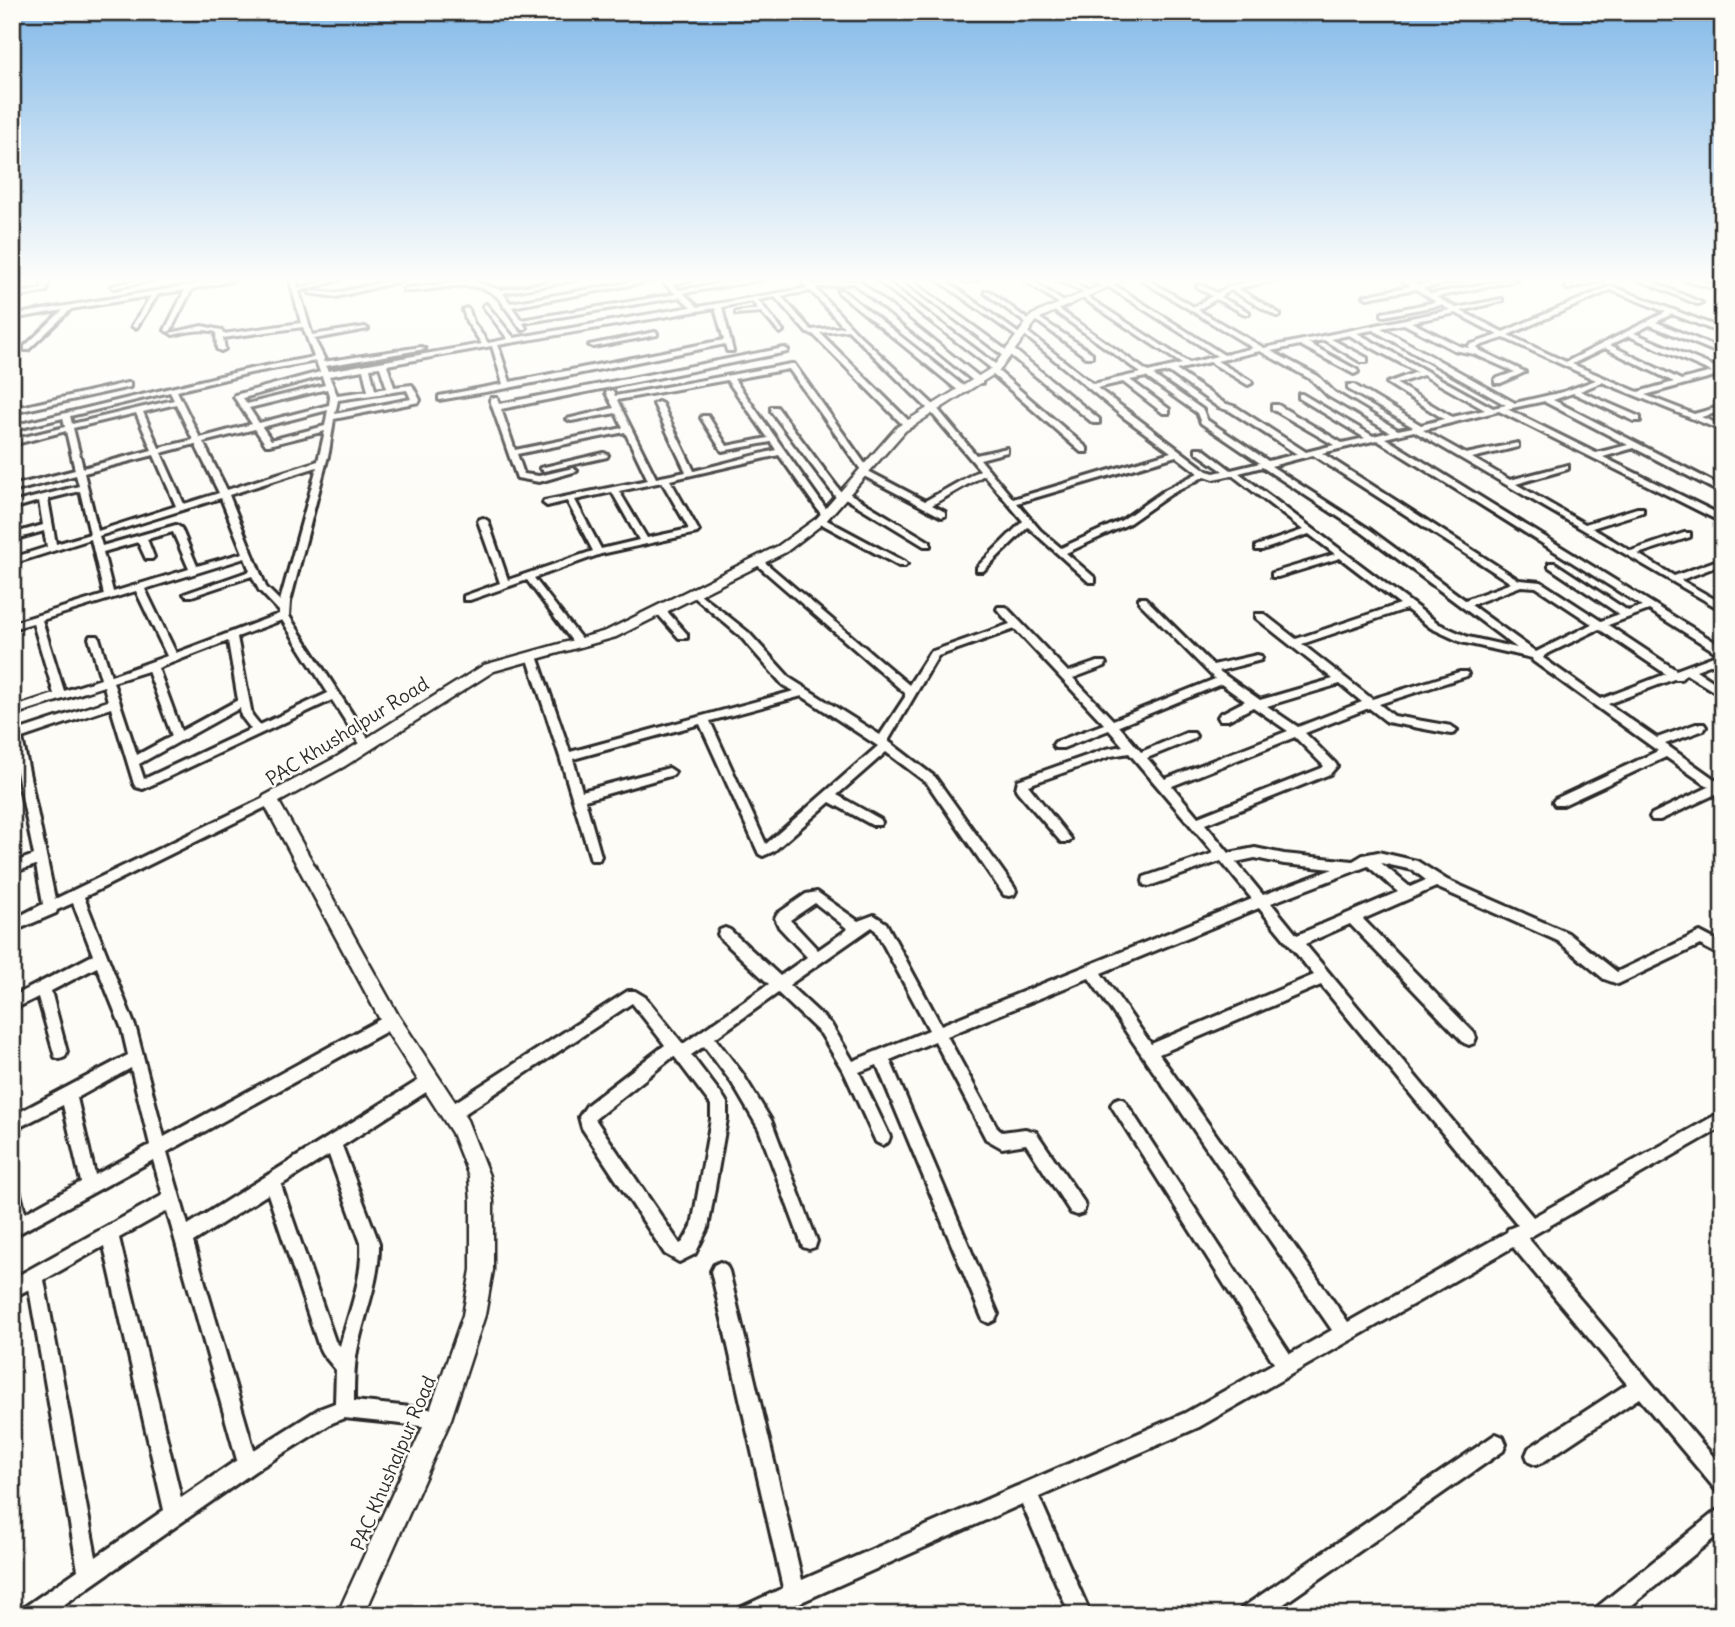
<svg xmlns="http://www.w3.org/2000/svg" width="1735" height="1627" font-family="Delius,sans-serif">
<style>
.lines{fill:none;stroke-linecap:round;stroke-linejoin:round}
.minor-casing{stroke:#2b2b2b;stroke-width:6}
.major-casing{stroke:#2b2b2b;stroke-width:5}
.minor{fill:#fdfcf7;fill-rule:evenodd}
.major{fill:#fdfcf7;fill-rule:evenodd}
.labels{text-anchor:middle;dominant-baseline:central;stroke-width:5;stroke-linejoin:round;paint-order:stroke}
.street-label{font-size:19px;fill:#2b2b2b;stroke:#fdfcf7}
</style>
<rect width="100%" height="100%" fill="#fdfcf7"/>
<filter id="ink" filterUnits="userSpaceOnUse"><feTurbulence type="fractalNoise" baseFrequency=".0143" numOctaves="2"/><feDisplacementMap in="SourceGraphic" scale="14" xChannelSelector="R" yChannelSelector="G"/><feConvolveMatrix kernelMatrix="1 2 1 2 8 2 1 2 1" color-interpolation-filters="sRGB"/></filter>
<g filter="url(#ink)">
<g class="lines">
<!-- minor casing -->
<g class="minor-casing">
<path id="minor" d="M12 280H29L12 284Z
M43 280H49L47 291 12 298V294L42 289Z
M139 280H153L114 288 111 286Z
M222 280H235L192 289 171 330 168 332 165 330 185 290 158 294 137 327 135 328 132 326 151 296 71 309 28 350H25V346L63 310 12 319V315Z
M290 280H296L298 288 330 280H340L299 291 312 335 365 327 368 329 314 339 324 358 323 362 421 347 425 349 325 366 328 371 482 344 467 322 463 310 466 308 469 310 473 322 488 343 508 339 483 306 486 304 514 338 691 307 680 297 523 323 526 328 523 330 521 329 506 308 504 307V305C482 271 437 293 404 291V289L406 288 471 281 501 290 562 280H576L503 293 510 303 644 280H657L512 307 521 320 676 294 661 280H691L672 284 679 290 746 280H761L683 293 698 307 808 288 801 280H807L812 285 862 280 860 282 982 379V383H976L853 283 815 288 859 335 936 407 976 455 1007 448V452L980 459 1013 499 1171 452 1122 416 1021 332V330H1025L1093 384 1141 373 1053 310V308H1057L1148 372 1182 364 1081 297V295L1083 294 1189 363 1217 356 1109 287H1104L1089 280C1097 280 1104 282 1111 283L1224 355 1253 348 1141 280H1148L1194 307 1212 296 1197 287V285H1201L1217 293C1235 282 1256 280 1277 280L1237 288 1280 314V316H1276L1231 290 1220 297 1249 312V314H1245L1216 299 1198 310 1264 348 1450 310 1441 305 1384 316 1382 315V313L1436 302 1416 289 1367 298 1364 296 1411 286 1402 280H1409L1418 285 1449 280H1462L1423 288 1431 294 1506 280H1518L1436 297 1456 308 1502 299V301L1461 311 1503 332 1611 286 1723 329V334L1672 314 1656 322 1723 350V355L1650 325 1634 333 1722 370V374L1645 395 1694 414 1723 406V411L1701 417 1723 426V431L1602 382 1580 391 1640 417V421H1634L1573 393 1553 400 1723 487V494L1634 448 1603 457 1723 516V523L1499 411 1423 430 1466 454 1518 443V447L1472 458 1510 480 1568 465V469L1516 484 1585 524 1637 508H1643V512L1592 528 1631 551 1684 533H1690V537L1638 554 1674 576 1723 558V564L1681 580 1723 604V611L1414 431 1385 438 1723 647V660L1696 670 1723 688V697L1686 674 1681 679H1674L1608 704 1657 738 1696 724H1704L1706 727 1704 730 1665 744 1720 783 1723 782V795L1718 793 1660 820H1652L1650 817 1652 814 1709 787 1666 757 1563 805H1555L1553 802 1555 799 1658 751 1533 661 1532 658 1461 642 1431 628 1406 609 1302 644 1372 699 1459 672H1467L1468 674 1467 676 1379 704 1394 716 1451 726 1457 730 1455 733 1451 734 1387 722 1369 708 1305 733 1335 763 1337 766 1330 774 1205 824 1229 853 1255 848 1284 854 1353 861 1363 855 1378 852 1417 861 1447 880 1568 933 1617 972 1700 932 1723 944V957L1700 945 1618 984 1604 979 1558 941 1436 887 1363 919 1474 1033 1476 1038 1474 1043 1469 1045 1464 1043 1350 924 1305 944 1533 1217 1723 1111V1127L1528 1238 1723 1468V1493L1716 1490 1639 1398 1543 1462 1536 1465 1529 1462 1526 1455 1529 1448 1627 1384 1513 1247 1199 1427 1039 1497 1091 1615H1070L1022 1504 772 1615H737L740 1608 783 1588 711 1271 714 1265 720 1262 726 1265 729 1271 802 1580 1185 1413 1274 1363 1114 1110 1111 1105 1114 1100 1119 1098 1124 1100 1290 1354 1332 1330 1089 978 947 1036 998 1129 1002 1132 1025 1129 1036 1132 1083 1201 1085 1207 1083 1213 1077 1215 1071 1213 1026 1144 1002 1148 986 1139 935 1041 890 1060 998 1314 995 1320 989 1323 983 1320 877 1065 859 1072 890 1137 888 1142 882 1145 876 1142 845 1074 821 1034 778 993 715 1038 742 1073 771 1120 817 1241 815 1247 809 1249 803 1247 759 1129 732 1083 704 1046 691 1055 724 1098 727 1103V1119L708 1228 695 1254 679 1262 665 1254 582 1128 579 1117 587 1105 665 1045 632 1003 458 1118 452 1120 446 1118 444 1113 446 1108 628 991H635L645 997 683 1044 769 984 720 938 718 934 720 930 725 928 730 930 780 976 807 957 779 927 775 918 777 914 806 894 817 892 858 921 874 915 886 923 941 1025 1252 899 1221 861 1149 886 1144 885 1143 881 1144 877 1214 853 1129 753 1111 756 1028 785 1071 839 1069 842H1061L1018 792 1016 789 1018 780 1106 749 1123 746 1109 730 1063 748H1055L1053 745 1055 742 1104 724 1015 629 938 656 888 741 935 777 1014 887 1016 891 1014 895 1009 896 1004 895 927 783 886 752 837 795 880 819 882 822 880 825H872L830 802 774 851 763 856 759 854 700 724 573 759 582 791 669 768 675 772 673 775 585 800 601 856 599 860H591L560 757 527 656 528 654H536L537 656 570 752 794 691 783 685 740 636 692 595 690 593 695 590 748 632 791 679 880 735 905 697V693L755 563V559H761L909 685 930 652 1010 624 997 609 998 607H1006L1068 672 1097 662H1105L1106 664 1105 666 1073 678 1113 720 1215 679 1139 602V598H1145L1213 665 1257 655 1261 656 1262 658 1261 660 1219 671 1260 700 1333 679 1256 618V614H1264L1296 639 1400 604 1340 558 1278 577H1272V573L1335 554 1309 534 1262 550H1256V546L1303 530 1232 475 1214 479 1205 476 1171 494 1128 524 1066 553 1095 578V582H1089L1028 527 983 571H977V567L1023 521 984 475 932 505 945 512V516L942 517 860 474 859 472 861 470 789 369 734 379 829 513V517H823L779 455 670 480 699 531 697 533 601 554 534 578 583 641V645H575L527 580 470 600H464V596L500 583 478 521 480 519 483 518 488 521 508 580 593 551 567 501 547 506 543 503 544 501 648 480 625 432 517 454 524 474 539 476 573 468 577 471 539 482 517 478 490 400 491 398H497L499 404 784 348 788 350 787 352 501 409 515 450 623 428 616 413 571 421 567 419 614 408 606 393 607 391H613L615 396 791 364H794L868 468V471L925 501 980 470 930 411 848 330 820 333 911 423V427H905L813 334 807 333 775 297 758 300 783 331 780 333 761 312 736 314V312L758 309 752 301 722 307 733 351H727L725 344 508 388 439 400V396L503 384 492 346 387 365 394 387 412 385 420 400 419 402 334 419 329 452 290 602 289 616 371 743 373 746 371 749H363L332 700 143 789 136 787 134 784 111 708 22 738 55 899 266 797H274L276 800 274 803 84 897 136 1029 164 1137 386 1016 391 1014 396 1016 398 1021 396 1026 167 1152 188 1225 424 1077 429 1075 434 1077 437 1082 434 1087 342 1146 379 1243C380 1281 364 1314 357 1351 354 1367 354 1384 354 1401L439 1410 446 1412 448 1419 446 1426 439 1428 344 1418 332 1423 255 1471 49 1615H20L23 1608 78 1570 29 1289 12 1298V1279L163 1195 153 1160 12 1237V1184L18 1186 25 1213 81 1182 63 1105 12 1131V1116L128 1055 122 1029 97 967 51 991 67 1052 65 1057 60 1059 55 1057 38 997 12 1010V997L93 955 73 903 57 910 56 913 12 932V920L43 904 36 865 12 873V863L34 855 12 748V708L54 694 33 623 12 629V623L104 595 91 539 12 564V558L47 547 44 531 12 540V534L43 525 39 501 12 509V503L79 486 76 475 12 492V486L75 470 66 431 12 445V440L65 427 63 418 12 430V426L250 369 314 357 303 327 223 338 225 349 221 351 217 349 216 332C201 328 187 332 173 335L170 333 202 326 221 330 223 334 301 323ZM1611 290 1666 312 1566 362 1508 335ZM811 291 844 327 811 330 781 296ZM715 308 724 340 510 382 498 345ZM1456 313 1498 335 1469 345V348L1459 346 1411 322ZM1404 324 1454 350 1474 354 1515 372 1495 379V383H1501L1525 372 1479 350 1476 347 1504 338 1596 380 1563 392 1515 403 1381 328ZM1373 330 1506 405 1493 408 1357 333ZM1349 335 1417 372 1387 383 1444 419 1421 425 1354 385H1348V389L1413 427 1398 430 1334 392 1318 376 1271 351 1300 345 1354 374 1358 372 1357 370 1308 343 1324 340 1361 362H1367V358L1331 339ZM1629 336 1712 372 1681 380 1610 345ZM1605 348 1674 382 1638 392 1572 364ZM1260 351 1312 380 1328 396 1390 432 1373 436 1302 394H1299V398L1365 438 1342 443 1278 405H1272V409L1334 445 1306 452 1236 407 1224 403 1176 370 1210 362 1248 385 1252 383 1251 381 1217 361ZM316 361 320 372 235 395 234 397 252 424 200 438 177 391 250 373ZM380 367 387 388 375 390 370 368ZM363 370 368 391 337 395 329 376ZM1169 372 1218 407 1230 411 1297 454 1268 461 1207 420 1203 410 1153 375ZM1423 375 1485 410 1452 417 1397 384ZM322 376 325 385 247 404 243 398ZM1146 377 1197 413 1201 423 1260 463 1231 470 1202 448H1196V452L1223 471 1214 473 1207 471 1097 388 1123 382 1163 413H1169V409L1130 380ZM727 380 768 438 727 446 708 416H702L701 418 722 451 771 442 776 450 694 471 662 404 658 402 654 404 686 472 656 478 617 400ZM327 389 330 398 329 405 259 423 249 408ZM407 390 411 399 335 414 338 400ZM170 392 174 400 72 424 70 416ZM1545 401V402L1628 445 1596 453 1507 409ZM176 404 193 440 159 448 143 412ZM328 410 325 426 271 440 262 427ZM136 413 152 450 83 468 73 428ZM255 429 266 445H269L325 431 318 461 227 490 203 442ZM1377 440 1642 606 1628 611 1555 563H1549V567L1619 614 1601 621 1541 582 1519 580 1322 453ZM195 444 219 493 184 504 161 453ZM154 455 176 506 98 531 84 473ZM1313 455 1511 583 1465 600 1369 529 1271 466ZM1176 456 1198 473 1165 490 1122 520 1061 548 1040 530 1017 503ZM317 467 280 601 266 587 229 495ZM1262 467 1363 533 1517 648 1468 637 1439 624 1239 473ZM662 482 689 529 647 538 619 491ZM80 491 90 534 56 544 48 499ZM612 492 639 540 601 549 575 500ZM221 498 243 553 197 566 181 528 176 525 102 546 99 536ZM173 532 189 569 113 592 103 552 138 542 146 559H152L154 557 147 539ZM245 558 250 571 184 594 186 596H192L252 576 259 590 279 611V614L176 653 145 589ZM1521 586 1536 587 1592 624 1536 652 1471 605ZM136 591 167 656 111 676 99 638 98 636H90L89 638 101 679 64 691 42 620ZM1649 610 1719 654 1676 670 1608 625ZM282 620 328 693 260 725 252 715 237 637ZM1599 629 1666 674 1601 699 1543 658 1545 655ZM228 641 238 700 181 731 158 668ZM148 671 172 736 137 755 113 682ZM1221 684 1245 701 1220 714 1218 717 1220 720H1228L1253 707 1288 731 1165 779 1147 758 1194 739 1196 736 1194 733H1186L1141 752 1119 726ZM1340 684 1362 702 1298 727 1267 706ZM104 686 108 701 20 730 18 719 13 715ZM802 696 878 746 766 844 710 721ZM240 708 241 716 251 729 144 779 139 764ZM1295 737 1324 766 1322 768 1198 817 1172 786ZM1255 858 1284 864 1333 869 1263 895 1236 862ZM1381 863 1413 870 1426 880 1410 887ZM1368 866 1398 892 1297 935 1271 903ZM815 903 848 929 818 950 790 920ZM1259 908 1314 975 1151 1044 1101 973ZM872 927 876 931 929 1030 853 1061 831 1024 789 985ZM1321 985 1518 1225 1508 1229 1507 1232 1348 1322 1159 1054ZM674 1056 711 1105V1119L692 1226 683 1242 680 1244 595 1119ZM131 1068 150 1145 95 1175 77 1098ZM329 1155 361 1243C363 1279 349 1312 340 1346L335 1341 281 1185ZM268 1194 319 1347 322 1353 336 1370 335 1403 319 1409 254 1450 193 1242ZM167 1211 237 1460 181 1498 119 1238ZM104 1246 164 1510 96 1557 44 1280Z
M394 280H405L336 297 309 293 312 291 336 293Z
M877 280H884L999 367 998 371 1087 448V452H1081L991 373 992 369Z
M903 280H910L1006 350 1012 348 1099 419V423H1093L1010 355 1004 356Z
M938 280H945L1022 336 1017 337Z
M962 280H978L965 282Z
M1024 280H1031L1068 305 1063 306Z
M1057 280H1065L1094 293 1089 294Z
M1592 280H1603L1568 289 1565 287Z
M1640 280H1648L1702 303 1697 304Z
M1684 280H1694L1723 287V291Z
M838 290H842L966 388V392H960L838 292Z
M985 291H989L1031 322V324H1027L985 293Z
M1722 299 1723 303 1720 302 1719 301Z
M1035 315 1092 353V357H1086L1033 318 1032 317Z
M655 332 657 333V335L593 347 589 345Z
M127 383H130V387L12 413V409Z
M771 407H777L841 492H847L930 542V546H924L845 498 838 500 771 411Z
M604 453 608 455 607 457 544 471 540 468Z
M821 517 905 562 907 564 905 566H899L818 522V518Z
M660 607 664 608 687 634V638H679L656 612V608Z
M1496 1434 1503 1437 1506 1444 1503 1451 1268 1615H1239L1242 1608Z
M1723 1508V1531L1620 1615H1593L1596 1608 1716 1511Z"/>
</g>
<!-- major casing -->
<g class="major-casing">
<path id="major" d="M1113 280H1123L1038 319 999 371 905 431 825 522 786 552 616 637 494 671 345 766 279 802 398 1015 467 1120 489 1176 493 1201V1270L485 1315 451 1419 364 1615H337L428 1416 463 1315 471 1270V1201L469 1176 452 1133 384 1027 262 800 264 796 335 758 484 665 606 631 778 546 817 518 897 427 993 367 1032 315Z"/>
</g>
<!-- minor -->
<use href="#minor" class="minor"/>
<!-- major -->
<use href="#major" class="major"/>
</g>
</g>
<!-- sky -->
<linearGradient id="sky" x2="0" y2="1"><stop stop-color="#83b9e8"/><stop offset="0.55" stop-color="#fefefb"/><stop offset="1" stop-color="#fefefb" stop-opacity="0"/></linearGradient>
<rect width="1735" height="508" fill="url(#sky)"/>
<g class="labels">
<!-- street labels -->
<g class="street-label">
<text transform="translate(347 731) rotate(-32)">PAC Khushalpur Road</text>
<text transform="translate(393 1463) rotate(-67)">PAC Khushalpur Road</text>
</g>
</g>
<!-- margin -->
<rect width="1735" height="1627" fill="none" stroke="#fdfcf7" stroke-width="42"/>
<rect x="21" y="21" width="1693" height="1585" fill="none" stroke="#2b2b2b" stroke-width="2.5" filter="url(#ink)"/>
</svg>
